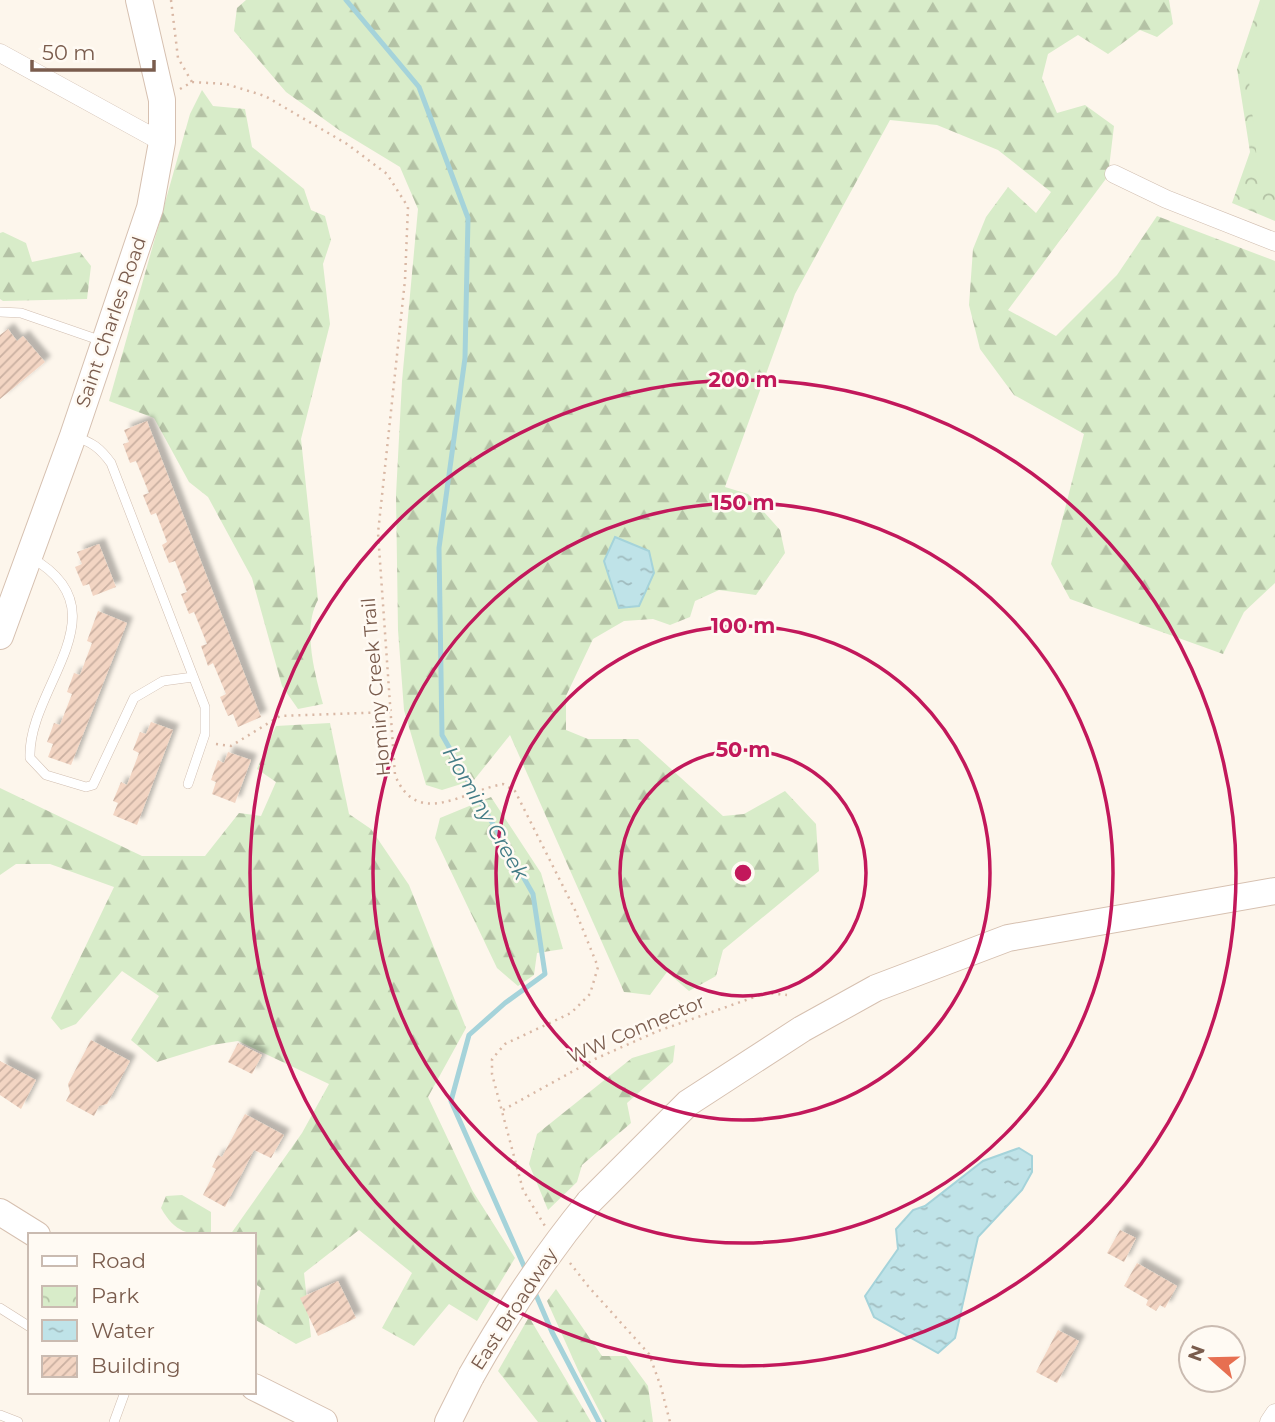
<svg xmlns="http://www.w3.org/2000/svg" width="1275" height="1422" font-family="Montserrat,sans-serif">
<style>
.forest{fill:url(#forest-firs)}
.park{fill:url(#park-crowns)}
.pitch{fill:#d8ecc9}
.water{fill:url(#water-ripples);stroke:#a5d3da;stroke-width:2}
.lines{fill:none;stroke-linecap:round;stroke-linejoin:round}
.stream{stroke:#a5d3da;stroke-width:5}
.building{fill:url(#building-hatch);filter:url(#shadow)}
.lane-casing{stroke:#d1beb0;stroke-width:10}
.street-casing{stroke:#d1beb0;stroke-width:19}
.secondary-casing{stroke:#d6c0b0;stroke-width:28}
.path{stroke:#d9b8a5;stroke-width:2.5;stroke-dasharray:2 5;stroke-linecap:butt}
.lane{stroke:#fff;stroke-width:9}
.street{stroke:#fff;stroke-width:18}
.secondary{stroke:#fff;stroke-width:26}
.secondary-bridge-casing{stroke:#d6c0b0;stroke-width:28;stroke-linecap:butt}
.secondary-bridge{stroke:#fff;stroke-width:26}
.ring{fill:none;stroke:#c2185b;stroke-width:3.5}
.labels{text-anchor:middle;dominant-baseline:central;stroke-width:5;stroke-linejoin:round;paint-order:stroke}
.street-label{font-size:19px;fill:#7a5c4d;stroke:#fffaf3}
.water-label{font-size:21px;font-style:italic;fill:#437c86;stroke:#fffaf3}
.centre{fill:#c2185b;stroke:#fffaf3;stroke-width:3.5}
.ring-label{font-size:21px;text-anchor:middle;font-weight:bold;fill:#c2185b;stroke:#fffaf3;stroke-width:5;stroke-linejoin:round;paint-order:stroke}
</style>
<defs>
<pattern id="forest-firs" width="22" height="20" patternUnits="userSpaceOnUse" patternTransform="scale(1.75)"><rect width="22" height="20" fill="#d8ecc9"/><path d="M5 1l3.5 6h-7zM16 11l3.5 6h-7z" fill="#b4c2a5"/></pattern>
<pattern id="park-crowns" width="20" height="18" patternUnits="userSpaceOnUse" patternTransform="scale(1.75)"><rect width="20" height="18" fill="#d8ecc9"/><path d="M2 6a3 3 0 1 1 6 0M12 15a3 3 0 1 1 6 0" fill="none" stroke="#b4c2a5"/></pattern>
<pattern id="water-ripples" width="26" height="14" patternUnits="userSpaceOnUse" patternTransform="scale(1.75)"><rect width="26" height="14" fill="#bfe3e8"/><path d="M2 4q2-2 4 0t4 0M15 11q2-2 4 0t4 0" fill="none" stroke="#a0bbbe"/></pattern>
<pattern id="building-hatch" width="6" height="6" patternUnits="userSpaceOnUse" patternTransform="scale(1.75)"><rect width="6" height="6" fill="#f3d5c3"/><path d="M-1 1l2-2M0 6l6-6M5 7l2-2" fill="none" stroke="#cab0a1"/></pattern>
<filter id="shadow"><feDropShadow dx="6" dy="-6" stdDeviation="2" flood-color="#0004"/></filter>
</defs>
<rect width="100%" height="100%" fill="#fdf6ec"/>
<!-- forest -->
<path class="forest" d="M246 0H1169L1173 24 1157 37 1140 30 1108 54 1078 35 1048 54 1042 78 1057 113 1085 105 1114 126 1108 176 1008 310 1056 336 1117 275 1157 216 1275 261V583L1244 612 1223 654 1070 599 1051 564 1084 434 1014 395 980 349 969 305 973 249 986 217 1008 187 1036 213 1051 192 998 150 937 125 890 120 795 294 725 487 748 494 780 530 785 553 756 595 719 590 695 601 690 617 670 625 653 619 624 621 593 639 566 696V730L588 739H638L723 816 744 814 785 791 816 824 819 871 723 950 716 976 689 991 667 972 650 995 624 992 510 735 474 780 442 790 426 785 404 710 398 630 396 495 402 381 418 209 400 167 339 130 286 92 234 31 237 8Z
M202 90 213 106 245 109 252 147 304 189 311 210 325 216 331 240 323 264 330 324 301 439 318 600C302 628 315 674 323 704L298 709 282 686 252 578 208 497 189 482 154 418 109 401 190 114Z
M3 232 26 243 32 262 80 252 91 266 87 299 3 301 0 299V233Z
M330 723 349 814 371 829 409 885 466 1028 428 1097 472 1190 515 1258 477 1321 449 1304 414 1346 382 1328 412 1273 359 1230 304 1273 311 1337 296 1344 254 1319 261 1288 254 1283V1235H230L302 1133 329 1084 238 1041 212 1045 157 1062 131 1040 159 996 122 971 76 1024 61 1030 51 1018 114 887 50 864H16L0 875V788L142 856H205L239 813 261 816 276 782 257 769 276 726Z
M491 797 541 873 563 949 537 953 534 975 518 986 497 968 435 838 440 818Z
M675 1045 673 1062 627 1103 631 1123 582 1165 577 1182 548 1210 529 1164 537 1134 632 1058Z
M182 1195 211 1212V1233L215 1235C188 1235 175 1233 161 1208L166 1196Z
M556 1289 602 1356H626L648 1386 653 1422H605L578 1370 547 1301Z
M529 1317 591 1422H538L498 1371Z"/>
<!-- park -->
<path class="park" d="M1260 0H1275V221L1232 203 1250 152 1237 69Z"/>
<!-- pitch -->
<path class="pitch" d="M1265 0H1275V178L1258 170 1247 61Z"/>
<!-- water -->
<path class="water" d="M615 537 649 551 654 573 639 606 619 608 604 561Z
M1019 1148 1032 1156V1172L1022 1190 978 1237 955 1338 938 1353 874 1317 865 1296 898 1249 896 1229 913 1210 925 1206 983 1161Z"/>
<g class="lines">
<!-- stream -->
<path class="stream" d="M346 0 419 87 468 218 465 358 439 548 442 735 533 894 545 974 505 1003 469 1035 451 1101 527 1273
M533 1288 552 1332 599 1422"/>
</g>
<!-- building -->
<path class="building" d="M8 329 17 341 23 336 45 362 0 399V335Z
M147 421 261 717 238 727 233 714 228 716 220 697 226 694 213 663 208 666 201 646 207 644 194 612 189 614 181 594 187 592 175 561 169 563 162 545 167 542 156 513 151 515 143 495 149 493 136 461 130 463 123 444 129 442 124 430Z
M99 544 116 587 93 596 89 584 83 586 75 567 82 564 77 552Z
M98 611 127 623 71 765 48 757 53 744 47 742 54 723 60 725 72 694 67 692 74 673 80 675 92 643 87 641Z
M151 722 173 730 137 825 113 815 118 803 113 801 121 782 127 785 139 753 133 750 140 732 146 734Z
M228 752 251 760 235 803 212 794 216 782 211 780 218 760 224 763Z
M91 1040 130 1061 107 1104 99 1106 94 1116 66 1101 70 1093 68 1084Z
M238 1043 262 1055 252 1074 228 1062Z
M0 1061 36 1080 21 1109 0 1095Z
M245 1114 284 1135 271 1158 254 1150 225 1207 203 1195 216 1169 212 1167 218 1155 222 1157Z
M1120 1230 1136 1238 1124 1262 1107 1253Z
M1137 1263 1177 1286 1165 1308 1160 1305 1156 1311 1146 1305 1148 1300 1124 1286Z
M338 1281 356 1318 318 1336 300 1298Z
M1058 1330 1079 1341 1057 1383 1036 1372Z"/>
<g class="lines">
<!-- lane casing -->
<g class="lane-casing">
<path id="lane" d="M0 312 21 313 102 341
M75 437C92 442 100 448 111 463L205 707V734L188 784
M30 557C127 611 27 687 30 758L46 775 86 787 93 785 134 698 163 681 193 677
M0 1308 30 1327
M0 1415 18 1422
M114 1422 125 1392"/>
</g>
<!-- street casing -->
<g class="street-casing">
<path id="street" d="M0 53 162 142
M1114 174 1166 199 1275 242
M1269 1422 1275 1413"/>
</g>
<!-- secondary casing -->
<g class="secondary-casing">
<path id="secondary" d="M0 636 73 436 150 208 162 142V100L139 0
M589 1202 688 1103 802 1029 876 988 1008 938 1275 891
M0 1212 37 1235
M254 1387 324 1422
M448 1422 471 1376"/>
</g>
<!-- path -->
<path class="path" d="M171 0 178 58 192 82
M180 89 192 82 226 84 265 96 347 144 387 174 408 207 405 280 378 533 395 775C417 829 464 791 503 784L515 791 575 910 598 967 590 994 571 1013 505 1044 492 1059V1074L523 1190 545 1226
M216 744 231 746 280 716 390 712
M503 1110 595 1059 658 1031 766 993 787 995
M570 1263 588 1286 649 1354 661 1387 670 1422"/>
<!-- lane -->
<use href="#lane" class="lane"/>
<!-- street -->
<use href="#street" class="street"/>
<!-- secondary -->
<use href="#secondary" class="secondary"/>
<!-- secondary-bridge casing -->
<g class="secondary-bridge-casing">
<path id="secondary-bridge" d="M471 1376C506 1314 544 1257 589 1202"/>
</g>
<!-- secondary-bridge -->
<use href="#secondary-bridge" class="secondary-bridge"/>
</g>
<!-- distance rings -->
<g class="ring">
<circle cx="743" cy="873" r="123"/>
<circle cx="743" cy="873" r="247"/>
<circle cx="743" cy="873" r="370"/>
<circle cx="743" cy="873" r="493"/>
</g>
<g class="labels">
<!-- street labels -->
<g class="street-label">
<text transform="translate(111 322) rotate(-71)">Saint Charles Road</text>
<text transform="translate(376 687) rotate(-95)">Hominy Creek Trail</text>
<text transform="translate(636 1029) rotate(-23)">WW Connector</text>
<text transform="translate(514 1309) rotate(-57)">East Broadway</text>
</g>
<!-- water labels -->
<g class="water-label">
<text transform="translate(486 813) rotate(60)">Hominy Creek</text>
</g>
</g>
<circle cx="743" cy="873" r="10" class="centre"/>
<g class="ring-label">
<text x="743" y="387">200 m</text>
<text x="743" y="510">150 m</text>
<text x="743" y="633">100 m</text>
<text x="743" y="757">50 m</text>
</g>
<!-- legend -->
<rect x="28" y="1233" width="228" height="161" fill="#fffaf3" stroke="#cabbb1" stroke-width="2"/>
<rect x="42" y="1256" width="35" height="10" fill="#ffffff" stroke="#cabbb1" stroke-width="2"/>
<text x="91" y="1268" font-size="21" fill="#7a5c4d">Road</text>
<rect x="42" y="1286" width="35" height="21" fill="url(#park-crowns)" stroke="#cabbb1" stroke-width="2"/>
<text x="91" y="1303" font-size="21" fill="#7a5c4d">Park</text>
<rect x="42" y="1320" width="35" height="21" fill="url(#water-ripples)" stroke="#cabbb1" stroke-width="2"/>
<text x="91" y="1338" font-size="21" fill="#7a5c4d">Water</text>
<rect x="42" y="1356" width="35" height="21" fill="url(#building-hatch)" stroke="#cabbb1" stroke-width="2"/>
<text x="91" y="1373" font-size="21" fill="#7a5c4d">Building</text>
<!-- north arrow -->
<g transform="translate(1212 1359) rotate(290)"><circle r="33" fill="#fffaf3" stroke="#cabbb1" stroke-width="2"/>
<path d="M0-5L12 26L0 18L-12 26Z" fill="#e76f51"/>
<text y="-10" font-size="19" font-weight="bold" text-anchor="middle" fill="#7a5c4d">N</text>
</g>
<!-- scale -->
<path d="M32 60v10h122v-10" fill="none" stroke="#7a5c4d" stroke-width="3.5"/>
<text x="42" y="60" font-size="21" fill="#7a5c4d" stroke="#fffaf3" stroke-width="5" paint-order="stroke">50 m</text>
</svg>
